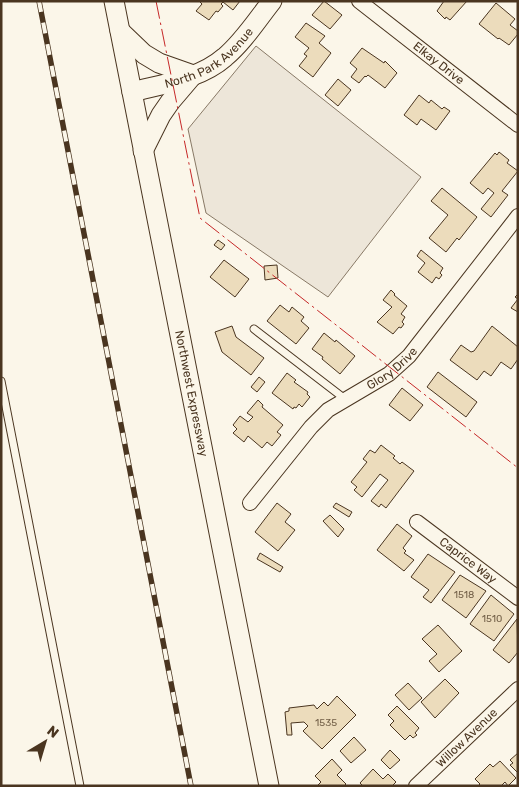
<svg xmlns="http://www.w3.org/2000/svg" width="519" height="787" font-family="Rubik,sans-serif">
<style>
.green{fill:#ede6d9;stroke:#887966}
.building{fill:#ecdcbc;stroke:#4a3520}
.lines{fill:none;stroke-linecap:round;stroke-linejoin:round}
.lane-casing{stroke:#4a3520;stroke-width:9}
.street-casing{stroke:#4a3520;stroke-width:16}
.secondary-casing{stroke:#4a3520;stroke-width:21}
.lane{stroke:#fbf6e9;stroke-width:7}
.street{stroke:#fbf6e9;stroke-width:14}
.secondary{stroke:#fbf6e9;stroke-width:19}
.rail-casing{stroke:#4a3520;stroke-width:5.5}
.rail{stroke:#fbf6e9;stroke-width:4;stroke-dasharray:11;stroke-linecap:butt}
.power{stroke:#c62828;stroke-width:1;stroke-dasharray:18 4 2.5 4;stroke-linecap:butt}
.labels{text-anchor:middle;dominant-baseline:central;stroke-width:4;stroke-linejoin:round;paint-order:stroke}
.number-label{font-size:10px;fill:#725f47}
.street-label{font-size:12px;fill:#4a3520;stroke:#fbf6e9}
</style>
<rect width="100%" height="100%" fill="#fbf6e9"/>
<!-- green -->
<path class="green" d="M256 46 421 177 328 297 206 213 188 129Z"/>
<!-- building -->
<path class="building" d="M199 1H240L233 10 223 2 221 4 223 6 218 12 216 11 209 20 196 11 202 4Z
M324 1 342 15 330 29 312 15Z
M444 1H467L450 20 446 17 445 19 437 11Z
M496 3 515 19 510 25 518 31V34L509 45 499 38 498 39 479 24Z
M306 23 325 36 319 43 331 53 313 77 299 66 307 56 304 54 309 48 295 37Z
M362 48 384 63 385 61 397 73 385 88 368 75 366 77 365 76 359 83 351 77 357 69 350 63Z
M338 79 351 90 338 106 325 95Z
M419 95 429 103 431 100 442 109 444 107 450 111 436 130 421 119 417 125 404 115Z
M499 152 509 160 507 163 518 171 502 191 508 195 491 217 481 209 494 193 488 188 483 194 470 183 495 153 497 155Z
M442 188 477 217 459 240 457 238 446 252 429 238 448 215 431 201Z
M218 240 225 245 221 250 214 245Z
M421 250 443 268 440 273 442 275 439 279 436 277 432 283 418 272 425 263 417 256Z
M224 260 249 279 235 297 210 277Z
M277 265 278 278 265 280 264 266Z
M391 290 395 294 394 295 407 306 401 314 405 317 402 322 404 324 401 328 399 327 393 334 377 322 392 307 383 300Z
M518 294V312L511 308 518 299 515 297Z
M280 305 289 312 292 307 304 317 301 321 309 328 296 344 267 321Z
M232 326 236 337 264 358 251 375 222 352 215 332Z
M492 326 518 347V359L511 369 501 362 491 376 484 371 477 380 450 360 461 345 471 352 474 351Z
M324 333 335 342 336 340 355 356 340 374 322 359 323 357 312 349Z
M438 372 477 402 466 417 427 387Z
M287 373 296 380 294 382 308 392 307 394 310 397 302 407 299 404 296 408 294 407 293 409 272 393Z
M259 377 265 382 257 392 251 387Z
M402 388 423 405 410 421 389 405Z
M258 400 263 405 262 407 283 425 277 432 281 435 272 446 267 442 262 448 248 436 244 442 233 433 237 429 233 425 240 416 248 422 253 417 247 413Z
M381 445 395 456 393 458 400 464 402 462 414 471 386 508 381 504 379 507 371 501 388 480 380 474 362 497 354 490 357 487 351 482 367 462 363 459 370 450 375 453Z
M277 503 291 514 285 522 295 530 278 551 255 532Z
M336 503 352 512 349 517 333 507Z
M330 515 344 529 338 537 323 521Z
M397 524 412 536 403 548 406 551 404 553 414 560 404 571 377 550Z
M260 553 283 567 280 572 257 559Z
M428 554 455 572 431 603 423 597 429 590 411 577Z
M460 575 486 591 466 618 442 600Z
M491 595 514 614 494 641 470 624Z
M517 619 518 652 509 663 493 650Z
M438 625 462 651 439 672 429 661 437 654 422 639Z
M445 679 459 693 435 718 421 702Z
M408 683 422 698 409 710 395 695Z
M337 696 356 715 322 749 303 731 308 726 304 722 291 723 292 735H287L285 712 289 711V708L314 705 317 709 324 702 328 706Z
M397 706 419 728 415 733 417 735 413 738 410 735 405 740 390 725 394 721 388 715Z
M354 737 366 750 351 763 340 751Z
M390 750 400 760 390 769 381 760Z
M518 753V773L510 765 513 763 510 760Z
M332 759 342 770 337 775 346 784 344 786H317L321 782 315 776Z
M500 761 516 778 508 786 505 782 501 786H478L480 784 475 779 490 764 493 767Z
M373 769 383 779 388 774 396 782 392 786H363L360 783Z"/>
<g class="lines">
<!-- lane casing -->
<g class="lane-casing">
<path id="lane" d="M254 329 345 399
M1 381 80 786"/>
</g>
<!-- street casing -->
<g class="street-casing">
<g id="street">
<path id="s1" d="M359 1 518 125"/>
<path id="s2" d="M250 503 311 427 328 410 389 374 409 356 518 216"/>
<path id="s3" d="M417 522 518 598"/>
<path id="s4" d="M416 786 518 689"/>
</g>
</g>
<!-- secondary casing -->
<g class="secondary-casing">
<g id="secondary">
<path id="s5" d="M114 1 269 786"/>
<path d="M120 31 144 54 159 63 193 75 170 102 161 115 143 151"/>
<path id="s6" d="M132 92C163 84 200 79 225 57 243 42 257 20 272 1"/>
</g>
</g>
<!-- lane -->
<use href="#lane" class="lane"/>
<!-- street -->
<use href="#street" class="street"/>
<!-- secondary -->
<use href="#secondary" class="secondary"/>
<!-- rail casing -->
<g class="rail-casing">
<path id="rail" d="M39 1 191 786"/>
</g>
<!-- rail -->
<use href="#rail" class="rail"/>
<!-- power -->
<path class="power" d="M156 1 200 218 518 468"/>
</g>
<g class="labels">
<!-- number labels -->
<g class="number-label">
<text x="464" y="595">1518</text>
<text x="492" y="619">1510</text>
<text x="326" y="723">1535</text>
</g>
<!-- street labels -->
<g class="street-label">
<text stroke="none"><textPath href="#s6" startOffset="86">North Park Avenue</textPath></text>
<text stroke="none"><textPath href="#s1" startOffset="101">Elkay Drive</textPath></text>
<text stroke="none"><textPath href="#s2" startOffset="198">Glory Drive</textPath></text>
<text stroke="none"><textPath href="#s5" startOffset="400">Northwest Expressway</textPath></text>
<text stroke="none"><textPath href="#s3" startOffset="64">Caprice Way</textPath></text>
<text stroke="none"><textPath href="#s4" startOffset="70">Willow Avenue</textPath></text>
</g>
</g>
<!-- border -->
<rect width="519" height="787" fill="none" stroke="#4a3520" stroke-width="5"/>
<!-- north arrow -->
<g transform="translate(45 742) rotate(38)" stroke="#fbf6e9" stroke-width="4" paint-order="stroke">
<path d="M0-4L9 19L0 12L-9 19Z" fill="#4a3520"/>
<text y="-8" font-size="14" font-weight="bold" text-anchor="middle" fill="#4a3520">N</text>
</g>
</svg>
